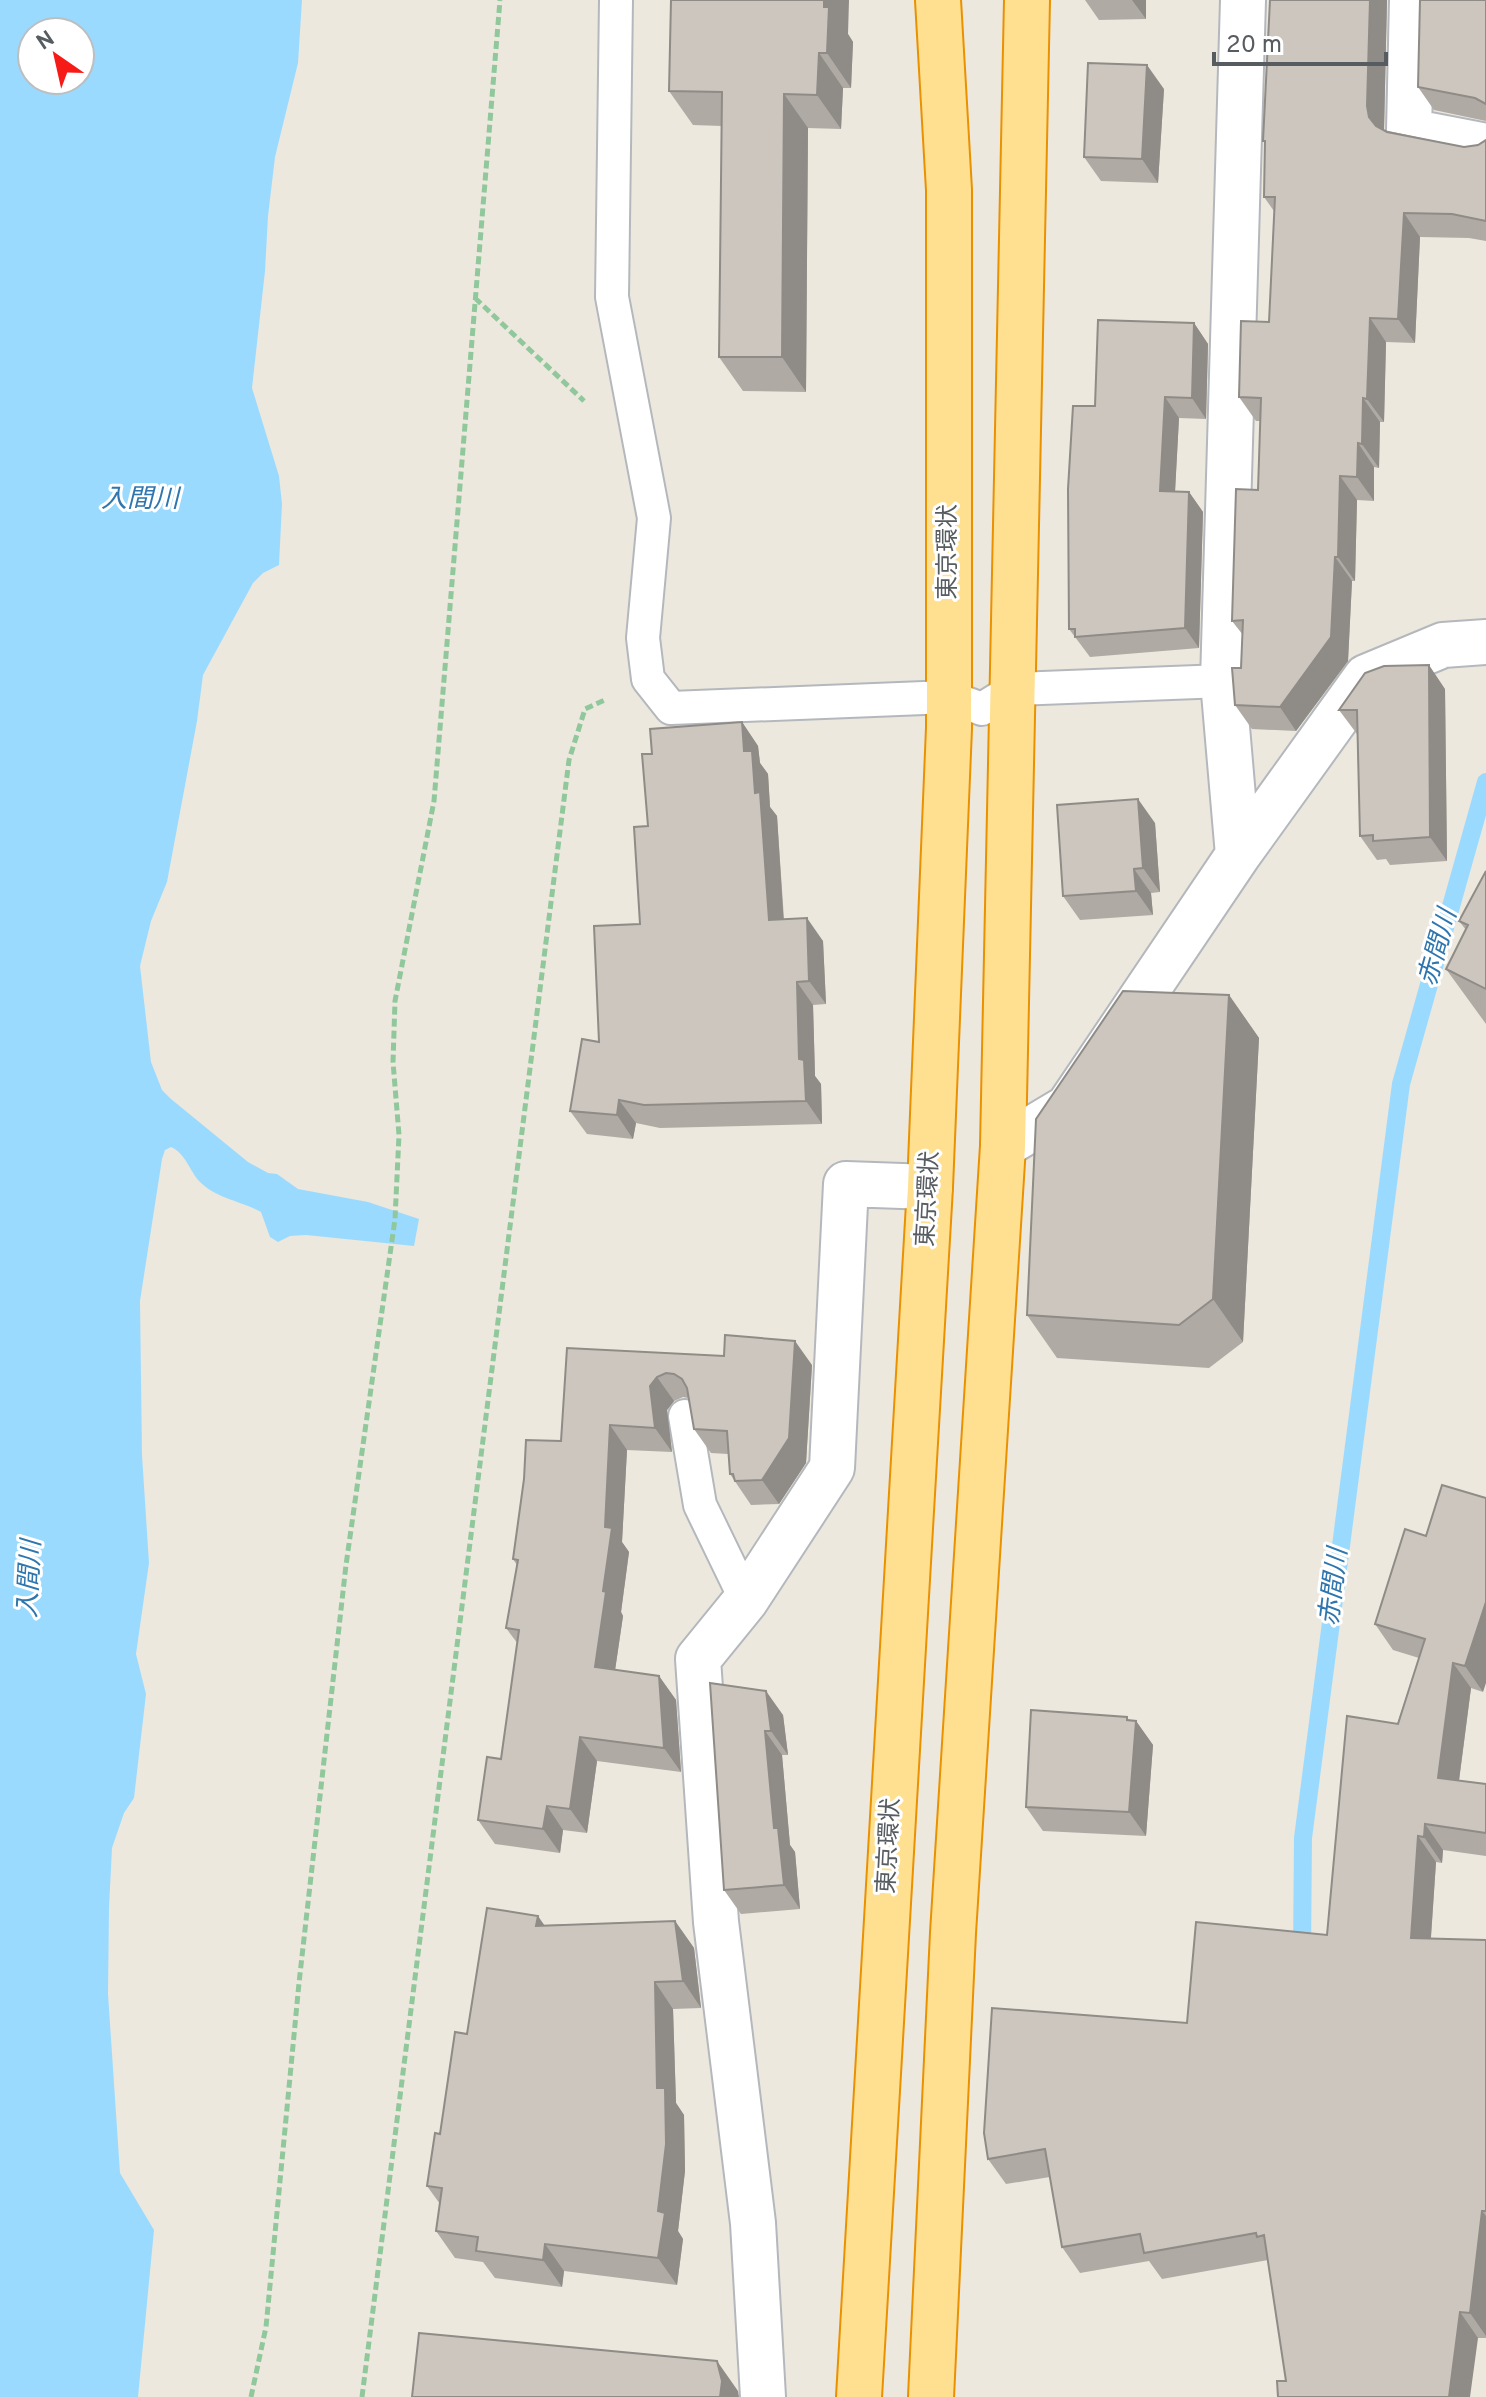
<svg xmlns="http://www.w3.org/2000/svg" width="1486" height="2397" font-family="Overpass,'Noto Sans JP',sans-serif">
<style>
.water{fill:#9bdaff;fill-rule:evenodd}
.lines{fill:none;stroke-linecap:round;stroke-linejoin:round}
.stream{stroke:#9bdaff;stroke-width:18}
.service-casing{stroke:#b4b8bd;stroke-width:36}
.minor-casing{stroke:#b4b8bd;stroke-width:48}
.trunk-casing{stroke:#ea9100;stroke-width:48}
.path{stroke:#90c89c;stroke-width:5;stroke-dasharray:8 4;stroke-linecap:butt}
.service{stroke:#fff;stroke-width:32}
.minor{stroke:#fff;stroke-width:44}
.trunk{stroke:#ffe091;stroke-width:44}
.wall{fill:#afaaa4}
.shaded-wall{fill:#8f8b86}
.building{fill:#ccc6bf;stroke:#8f8b86;stroke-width:2}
.labels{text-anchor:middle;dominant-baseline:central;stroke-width:6;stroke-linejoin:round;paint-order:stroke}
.street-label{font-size:24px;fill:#575c61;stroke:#fff}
.water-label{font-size:26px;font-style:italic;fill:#2f76af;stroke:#fff}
</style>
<rect width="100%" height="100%" fill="#ece8de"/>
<!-- water -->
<path class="water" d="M0 0H302L298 63 275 157 268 216 265 271 252 388 279 476 282 504 279 565 263 573 253 583 203 675 197 721 167 882 151 921 140 966 151 1062 162 1090 171 1099 248 1162 268 1173 277 1174 298 1189 368 1202 419 1219 414 1246 306 1235 290 1236 278 1242 270 1237 261 1212C241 1201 215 1198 199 1181 190 1171 185 1153 171 1147L165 1150 162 1159 140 1301 142 1455 149 1563 136 1654 146 1694 134 1798 124 1813 112 1848 109 1908 108 1994 120 2173 154 2230 138 2397H0ZM32 32H80V80H32Z"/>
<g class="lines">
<!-- stream -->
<path class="stream" d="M1302 1955 1303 1838 1401 1084 1486 782"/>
<!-- service casing -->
<g class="service-casing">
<path id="service" d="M616 0 612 297 654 518 643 638 648 679 671 708 949 697 982 709 1014 689 1223 681
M685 1416 700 1505 746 1600"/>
</g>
<!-- minor casing -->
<g class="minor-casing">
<path id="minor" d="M1412 0 1409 131 1486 146
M1238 855 1223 681 1243 0
M1003 1146 1068 1107 1238 855 1366 677 1443 645 1486 642
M763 2397 753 2223 716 1922 698 1659 746 1600 832 1468 846 1184 930 1187"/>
</g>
<!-- trunk casing -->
<g class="trunk-casing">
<path id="trunk" d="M859 2397 930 1187 949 728V190L938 0
M931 2397 953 1933 1003 1146 1027 0"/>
</g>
<!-- path -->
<path class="path" d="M475 298 584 401
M251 2397 266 2327 299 1983 346 1565 395 1219 399 1135 393 1062 395 1001 434 801 500 0
M362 2397 569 760 585 709 607 699"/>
<!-- service -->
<use href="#service" class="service"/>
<!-- minor -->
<use href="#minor" class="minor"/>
<!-- trunk -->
<use href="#trunk" class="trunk"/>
</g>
<!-- wall -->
<path class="wall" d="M1085 0H1146V19L1099 20Z
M1387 0 1384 130 1464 147 1478 145 1486 140V241L1469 238 1420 237 1415 343 1386 342 1384 422H1380L1379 468 1374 467V501L1357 500 1355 581H1352L1348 661 1296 731 1252 729 1235 705 1241 668 1243 635 1232 621 1258 490 1260 421H1256L1239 397 1269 322 1274 211 1264 197 1265 144 1263 141Z
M1486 0V121L1434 110 1418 87Z
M848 34 853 42 851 88H843L841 129 808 128 806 392 743 391 719 357 722 126 693 125 669 91Z
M1164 89 1158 183 1101 181 1084 157Z
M1194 323 1208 344 1206 419 1179 418 1175 491 1189 492 1203 512 1199 648 1090 657 1069 629 1095 406Z
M1445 689 1447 861 1390 865 1386 859 1377 860 1360 836 1357 734 1339 710Z
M742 722 758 746 760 763 768 774 770 807 777 816 784 919 823 941 826 1004 813 1005 815 1076 821 1084 822 1124 660 1128 636 1123 633 1139 587 1134 570 1111 599 1042 640 924 652 754Z
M1155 823 1160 892 1151 893 1153 915 1080 920 1063 896Z
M1486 871V1024L1446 969 1466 930 1459 921Z
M1229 995 1259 1038 1243 1342 1209 1368 1057 1358 1027 1315Z
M567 1348 812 1365 806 1463 779 1504 751 1505 730 1474 728 1454 711 1453 694 1429 688 1398 683 1397 674 1401 667 1410 672 1452 627 1450 622 1542 629 1552 621 1612 623 1616 615 1670 659 1676 676 1700 681 1772 597 1761 587 1833 563 1830 560 1853 495 1844 478 1820 501 1759 518 1644 506 1628 517 1565 513 1559 561 1441Z
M1405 1529 1483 1692 1471 1688 1459 1781 1486 1784V1856L1443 1850 1442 1863 1436 1862 1431 1938 1486 1940V2338H1478L1286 2381 1268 2260 1162 2279 1149 2261 1080 2273 1062 2247 1050 2177 1006 2184 988 2159 1187 2023 1327 1935 1419 1658 1393 1650 1375 1624Z
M710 1683 783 1715 788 1755H782L790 1845 795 1852 800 1909 741 1914 724 1890Z
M1127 1717 1129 1721H1136L1153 1745 1146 1836 1043 1831 1026 1807Z
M675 1921 694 1948 701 2008 673 2009 676 2103 684 2115 685 2171 678 2231 683 2239 677 2285 564 2271 562 2287 495 2278 483 2262 455 2258 436 2231 440 2204 427 2186 467 2034 544 1925Z"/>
<!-- shaded-wall -->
<path class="shaded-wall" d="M824 0H849L848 34 853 42 851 88 827 53Z
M1132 0H1146V19Z
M1370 0H1387L1384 130 1386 141 1369 117 1367 106Z
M819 53 843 88 841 129 817 95Z
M1147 65 1164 89 1158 183 1142 159Z
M784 94 808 128 806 392 782 357Z
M1404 213 1420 237 1415 343 1398 319Z
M1370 318 1386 342 1384 422 1367 399Z
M1194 323 1208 344 1206 419 1192 398Z
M1165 397 1179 418 1174 511 1160 491Z
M1363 398 1380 422 1379 468 1362 444Z
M1358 443 1374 467V501L1357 477Z
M1340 476 1357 500 1355 581 1338 557Z
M1189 492 1203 512 1199 648 1185 628Z
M1335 557 1352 581 1348 661 1296 731 1280 707Z
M1429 665 1445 689 1447 861 1430 837Z
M742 722 758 746 760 763 768 774 770 807 777 816 785 943 769 920 755 793 744 751Z
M1138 799 1155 823 1160 892 1143 868Z
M1134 869 1151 893 1153 915 1136 891Z
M807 918 823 941 826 1004 809 981Z
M797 982 813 1005 815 1076 821 1084 822 1124 806 1101 799 1059Z
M1229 995 1259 1038 1243 1342 1213 1299Z
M619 1100 636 1123 633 1139 617 1115Z
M795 1341 812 1365 806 1463 779 1504 762 1480Z
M657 1377 674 1401 667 1410 672 1452 655 1428 650 1386Z
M610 1425 627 1450 622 1542 629 1552 621 1612 623 1616 612 1691 595 1667Z
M1486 1602V1683L1483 1692 1465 1666Z
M1453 1663 1471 1688 1456 1803 1438 1778Z
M659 1676 676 1700 681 1772 664 1748Z
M766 1691 783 1715 788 1755 771 1731Z
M1127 1717 1135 1730 1136 1721 1153 1745 1146 1836 1129 1812Z
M765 1731 782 1755 790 1845 795 1852 800 1909 784 1885 774 1828Z
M580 1737 597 1761 587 1833 570 1809Z
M547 1806 563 1830 560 1853 543 1829Z
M1425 1824 1443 1850 1442 1863 1424 1837Z
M1418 1836 1436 1862 1429 1964 1411 1938Z
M538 1916 556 1942 536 1926Z
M675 1921 694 1948 701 2008 683 1981Z
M655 1982 673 2009 676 2103 684 2115 685 2171 678 2231 683 2239 677 2285 658 2258 657 2088Z
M1482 2211 1486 2216V2336L1470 2313Z
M545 2244 564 2271 562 2287 543 2260Z
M1460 2312 1478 2338 1470 2397H1449Z
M717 2361 738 2391 739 2397H720Z"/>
<!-- building -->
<path class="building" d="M671 0H824V7H829L827 53H819L817 95 784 94 782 357H719L722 92 669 91Z
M1270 0H1370L1367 106 1369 117 1376 126 1387 132 1464 147 1478 145 1486 140V221L1452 214 1404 213 1398 319 1370 318 1367 399 1363 398 1362 444 1358 443 1357 477 1340 476 1338 557H1335L1331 637 1280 707 1235 705 1232 668H1241L1243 620 1232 621 1236 489 1258 490 1261 398 1239 397 1241 321 1269 322 1275 197H1264L1265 141H1263Z
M1420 0H1486V104L1475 98 1418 87Z
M1088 63 1147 65 1142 159 1084 157Z
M1098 320 1194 323 1192 398 1165 397 1160 491 1189 492 1185 628 1075 637V629H1069L1068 489 1073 406H1095Z
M1429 665 1430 837 1373 841V835L1360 836 1357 710H1339L1365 673 1384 666Z
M742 722 744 751H752L755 793 760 792 769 920 807 918 809 981 797 982 799 1059 804 1060 806 1101 644 1105 619 1100 617 1115 570 1111 582 1039 599 1042 594 926 640 924 634 827 648 826 642 754H652L650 729Z
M1138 799 1143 868 1134 869 1136 891 1063 896 1057 805Z
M1486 871V989L1446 969 1468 925 1459 921Z
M1123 991 1229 995 1213 1299 1179 1325 1027 1315 1036 1119Z
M725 1335 795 1341 789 1438 762 1480 735 1481 733 1474H730L727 1431 694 1429 687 1388 682 1379 674 1374 666 1373 657 1377 650 1386 655 1428 610 1425 605 1527 612 1528 603 1591 606 1592 595 1667 659 1676 664 1748 580 1737 570 1809 547 1806 543 1829 478 1820 487 1757 501 1759 519 1630 506 1628 518 1560 513 1559 524 1479 526 1440 561 1441 567 1348 724 1356Z
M1442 1485 1486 1498V1602L1465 1666 1453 1663 1438 1778 1486 1784V1833L1425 1824 1424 1837 1418 1836 1411 1938 1486 1940V2211H1482L1470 2313 1460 2312 1449 2397H1278L1277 2381H1286L1264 2235 1257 2237 1256 2233 1144 2253 1140 2234 1062 2247 1045 2149 988 2159 984 2133 992 2008 1187 2023 1196 1922 1327 1935 1347 1716 1398 1724 1425 1639 1375 1624 1405 1529 1426 1536Z
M710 1683 766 1691 771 1731H765L774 1828H778L784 1885 724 1890Z
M1031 1710 1127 1717V1720L1136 1721 1129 1812 1026 1807Z
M487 1908 538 1916 536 1926 675 1921 683 1981 655 1982 657 2088H665L666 2144 658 2211 665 2213 658 2258 545 2244 543 2260 476 2251 478 2237 436 2231 442 2188 427 2186 435 2133 440 2134 455 2032 467 2034Z
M419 2333 717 2361 722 2381 720 2397H412Z"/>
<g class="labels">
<!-- street labels -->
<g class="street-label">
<text transform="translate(949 552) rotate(-90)">東京環状</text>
<text transform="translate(929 1199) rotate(-87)">東京環状</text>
<text transform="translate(890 1846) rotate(-87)">東京環状</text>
</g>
<!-- water labels -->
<g class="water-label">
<text x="140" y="500">入間川</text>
<text transform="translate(1439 948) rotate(-74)">赤間川</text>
<text transform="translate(31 1579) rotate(-87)">入間川</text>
<text transform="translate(1335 1587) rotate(-83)">赤間川</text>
</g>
</g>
<!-- north arrow -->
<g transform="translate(56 56) rotate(326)"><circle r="38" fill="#ffffff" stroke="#bcbec0" stroke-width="2"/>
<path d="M0-6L14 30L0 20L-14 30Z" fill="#f71b18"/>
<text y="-12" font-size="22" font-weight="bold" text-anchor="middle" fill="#575c61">N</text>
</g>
<!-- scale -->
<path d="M1214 52v12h172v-12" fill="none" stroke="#575c61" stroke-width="4"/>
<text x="1226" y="52" font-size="24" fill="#575c61" stroke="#ffffff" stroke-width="6" paint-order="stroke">20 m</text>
</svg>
